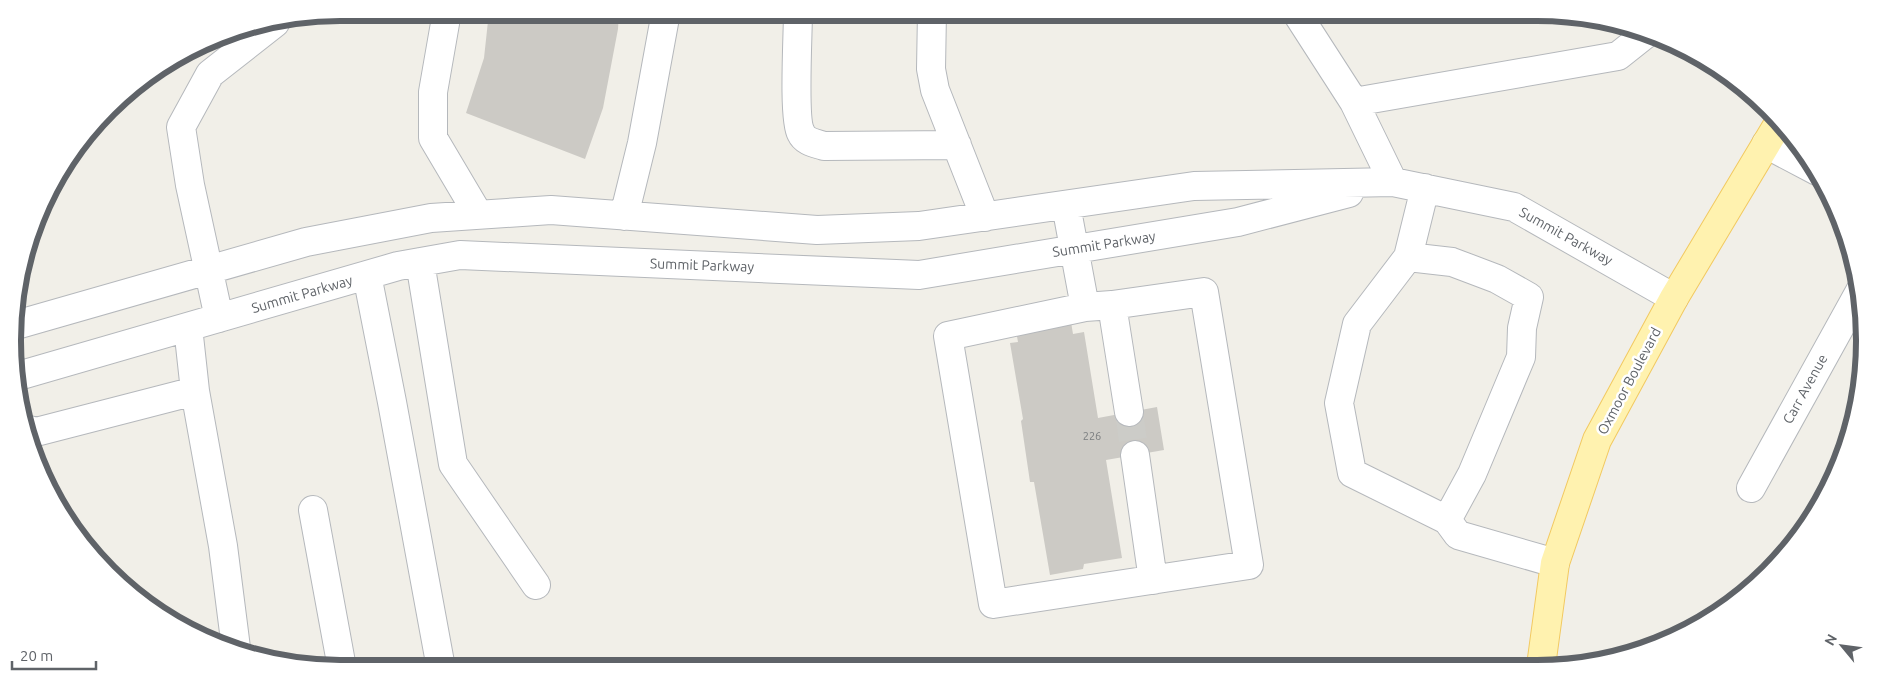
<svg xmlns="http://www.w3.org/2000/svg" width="1877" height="681" font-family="Ubuntu,sans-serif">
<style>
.building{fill:#cccac5}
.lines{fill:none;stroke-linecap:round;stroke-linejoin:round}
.minor-tunnel{stroke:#ccccc8;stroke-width:28;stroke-dasharray:28 14;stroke-linecap:butt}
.minor-casing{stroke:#b5b8bc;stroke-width:30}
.major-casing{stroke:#f2c960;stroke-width:30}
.minor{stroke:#fff;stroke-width:28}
.major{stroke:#fff2af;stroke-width:28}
.labels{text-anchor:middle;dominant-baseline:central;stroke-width:5;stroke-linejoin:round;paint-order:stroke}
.number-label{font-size:11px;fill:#7a7d7f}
.street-label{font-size:14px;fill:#5f6368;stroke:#fff}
.rim{fill:none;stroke:#5f6368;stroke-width:6}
</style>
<rect width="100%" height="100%" fill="#f1efe8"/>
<!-- building -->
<path class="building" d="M489 12H619L618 29 603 108 585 159 466 113 484 58Z
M1071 322 1073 334 1084 332 1098 418 1157 407 1164 450 1106 460 1122 558 1084 564 1083 569 1050 575 1034 482H1030L1021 421 1023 419 1010 343 1018 342 1016 331Z"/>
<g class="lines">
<!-- minor-tunnel -->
<path class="minor-tunnel" d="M1129 412 1135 455"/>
<!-- minor casing -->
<g class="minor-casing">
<path id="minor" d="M447 12 433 92V138L478 214
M798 12C798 34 793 119 801 133 805 142 815 143 824 146L957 145
M932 12 931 69 935 90 985 217
M1296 12 1354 102
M1766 144 1817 171
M1393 182 1354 102 1618 56 1647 33
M1425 188 1408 257 1452 262 1497 279 1529 297 1522 328 1521 357 1472 474 1447 520 1458 535 1555 563
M1066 205 1085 307 948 336 993 604 1249 565 1204 292 1112 305 1085 307
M624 216 642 143 666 12
M1408 257 1357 324 1339 403 1352 473 1447 520
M420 262 453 464 536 585
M367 275 392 402 441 668
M1112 305 1129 412
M219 318 190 185 181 127 210 74 275 23
M16 325 306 242 431 218 551 210 817 230 919 226 1194 186 1393 182 1514 207 1674 298
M18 376 398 266 460 255 919 275 1238 222 1349 193
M195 391 223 546 236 648
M29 430 36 432 195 391 188 327
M1135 455 1153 580
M1751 488 1860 291
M313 510 342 668"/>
</g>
<!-- major casing -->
<g class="major-casing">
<path id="major" d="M1541 666 1555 563 1597 440 1674 298 1780 121"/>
</g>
<!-- minor -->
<use href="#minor" class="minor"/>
<!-- major -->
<use href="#major" class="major"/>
</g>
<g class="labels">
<!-- number labels -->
<g class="number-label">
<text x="1092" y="436">226</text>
</g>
<!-- street labels -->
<g class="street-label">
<text transform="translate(1566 236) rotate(29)">Summit Parkway</text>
<text transform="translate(1104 244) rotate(-9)">Summit Parkway</text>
<text transform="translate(702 265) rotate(2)">Summit Parkway</text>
<text transform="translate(302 294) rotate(-16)">Summit Parkway</text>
<text transform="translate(1629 381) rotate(-62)">Oxmoor Boulevard</text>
<text transform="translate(1805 389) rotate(-61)">Carr Avenue</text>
</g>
</g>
<!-- crop -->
<path d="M0 0H1877V681H0ZM340 21H1537A319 319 0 0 1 1856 340V341A319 319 0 0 1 1537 660H340A319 319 0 0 1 21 341V340A319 319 0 0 1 340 21Z" fill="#fff" fill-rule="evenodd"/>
<path class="rim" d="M340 21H1537A319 319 0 0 1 1856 340V341A319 319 0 0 1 1537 660H340A319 319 0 0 1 21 341V340A319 319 0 0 1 340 21Z"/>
<!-- north arrow -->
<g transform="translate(1842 646) rotate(299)" stroke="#ffffff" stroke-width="4" paint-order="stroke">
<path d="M0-4L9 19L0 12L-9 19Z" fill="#5f6368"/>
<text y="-8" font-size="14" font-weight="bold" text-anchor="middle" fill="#5f6368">N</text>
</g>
<!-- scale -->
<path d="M12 661v8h84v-8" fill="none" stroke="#5f6368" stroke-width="2.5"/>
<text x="20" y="661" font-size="15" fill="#5f6368" stroke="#ffffff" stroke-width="4" paint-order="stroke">20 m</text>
</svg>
